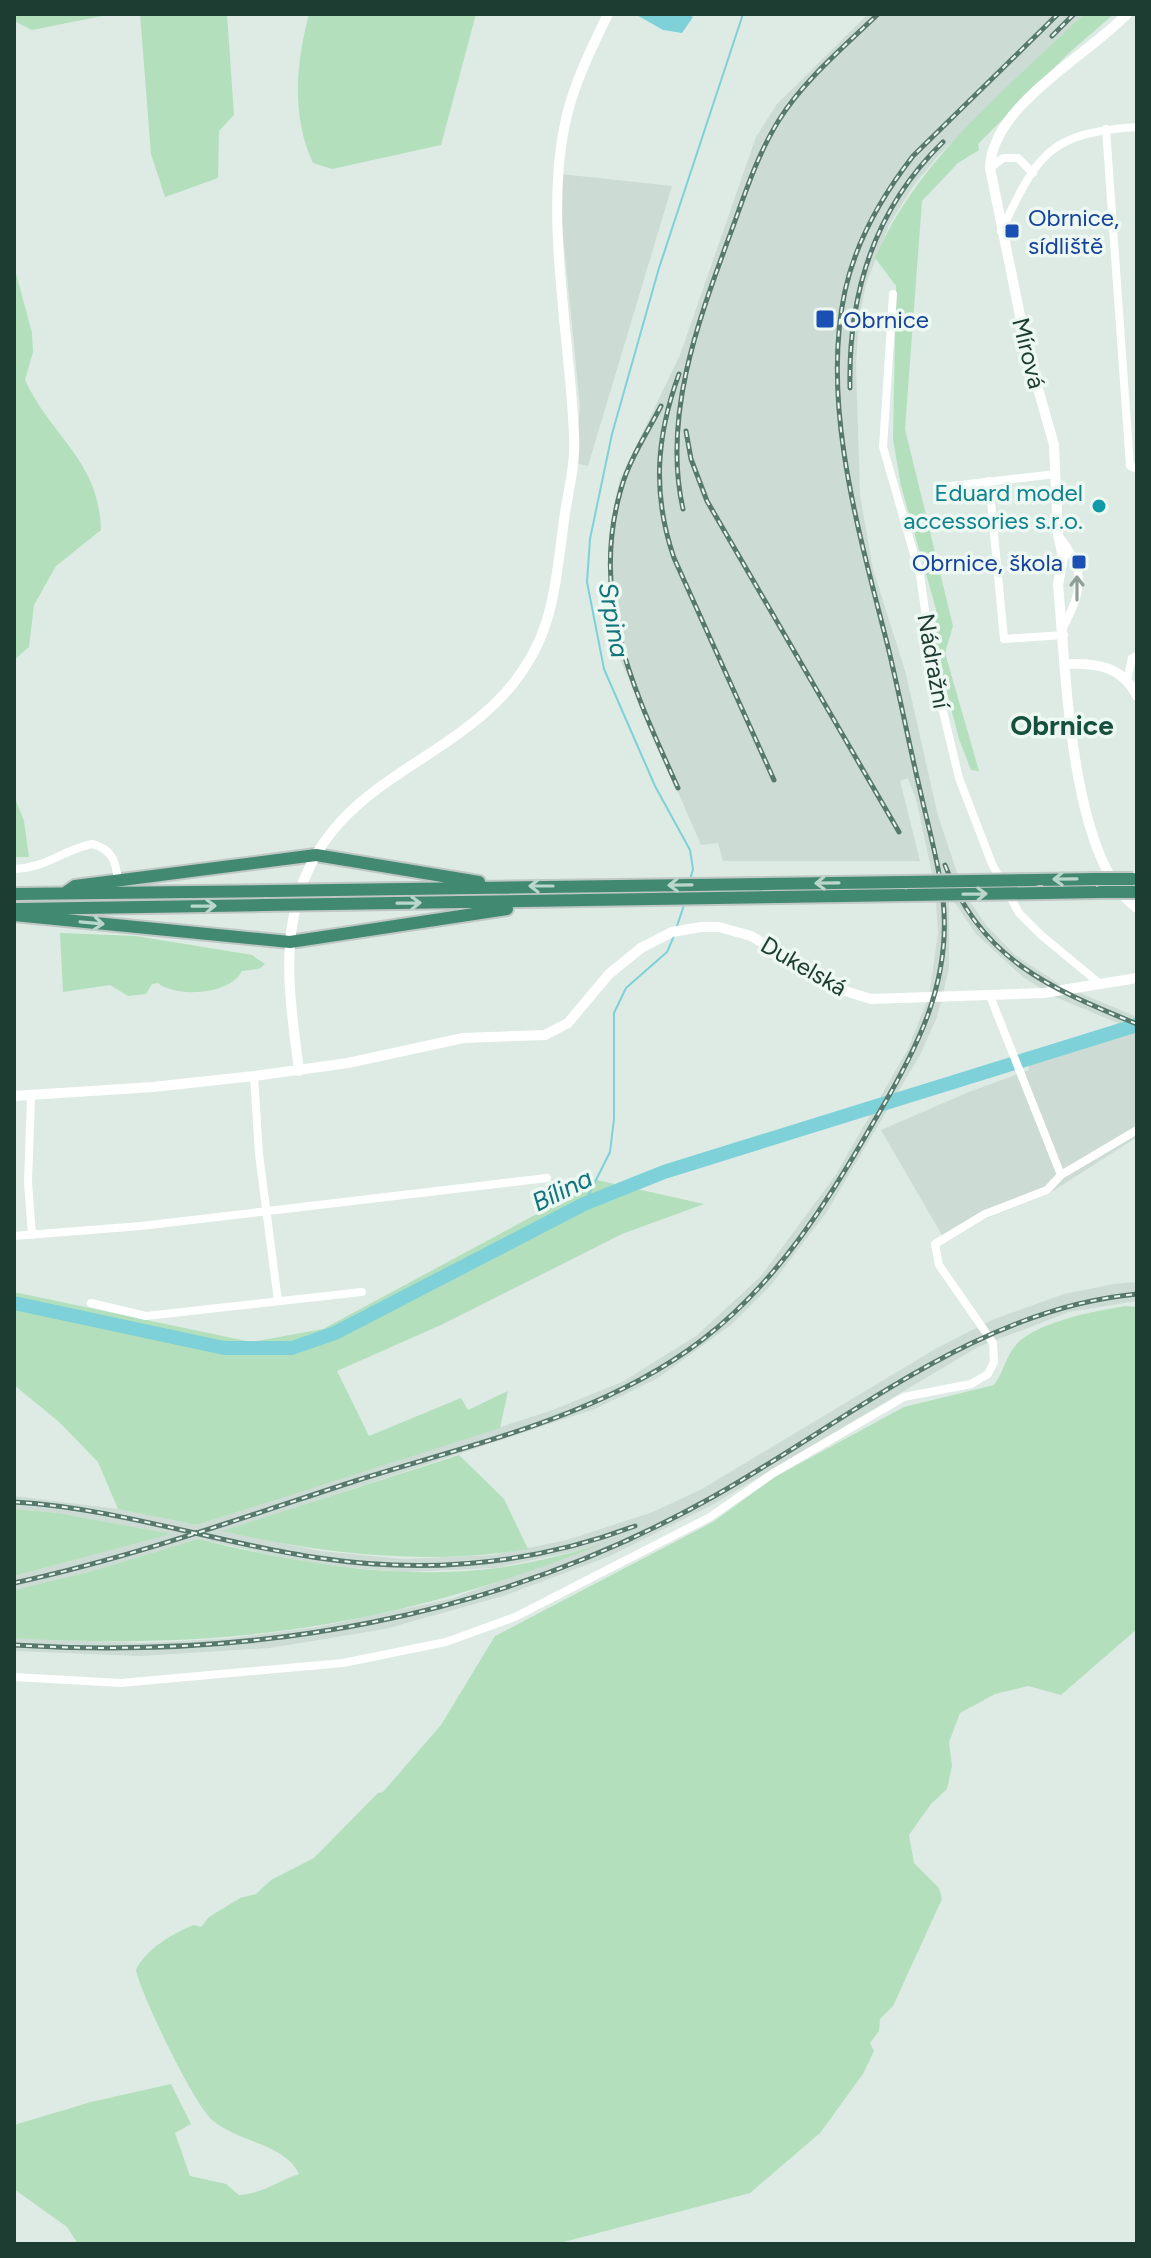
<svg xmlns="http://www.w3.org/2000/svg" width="1151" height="2258" font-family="Figtree,sans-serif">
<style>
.built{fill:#ccdbd3}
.green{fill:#b3dfbc}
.water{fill:#7ed1d8}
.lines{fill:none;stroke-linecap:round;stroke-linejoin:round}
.stream{stroke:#7ed1d8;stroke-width:2}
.river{stroke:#7ed1d8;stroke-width:14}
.trunk-casing{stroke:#c0c8c6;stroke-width:16}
.minor{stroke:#fff;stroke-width:8}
.tertiary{stroke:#fff;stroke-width:10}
.trunk{stroke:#428972;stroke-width:12}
.rail-casing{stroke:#57796d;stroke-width:5}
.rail{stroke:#eef8f2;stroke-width:2;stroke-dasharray:6;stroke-linecap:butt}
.trunk-bridge-casing{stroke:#c0c8c6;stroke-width:16;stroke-linecap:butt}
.trunk-bridge{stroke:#428972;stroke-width:12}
.oneway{stroke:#8e9e98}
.oneway2{stroke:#bad7cc}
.transit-dot{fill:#1a4fb4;stroke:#eef8f2;stroke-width:3}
.culture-dot{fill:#0f9aa8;stroke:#eef8f2;stroke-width:3}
.labels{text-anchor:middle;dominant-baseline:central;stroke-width:7;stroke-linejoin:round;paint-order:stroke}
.transit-label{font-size:24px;fill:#164399;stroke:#eef8f2;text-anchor:start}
.street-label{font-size:24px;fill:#1d3c32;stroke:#eef8f2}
.culture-label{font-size:24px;fill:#0d838f;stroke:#eef8f2;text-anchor:end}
.water-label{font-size:26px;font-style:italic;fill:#11757e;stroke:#eef8f2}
.quarter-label{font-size:28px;font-weight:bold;fill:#17503e;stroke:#eef8f2}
</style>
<rect width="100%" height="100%" fill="#ddebe4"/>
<!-- built -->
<path class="built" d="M868 14H1084L938 156 914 185 889 225 866 284 859 319 856 365 860 495 873 569 906 674 938 816 964 893 986 925 1015 955 1061 985 1137 1017V1031L1055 997 1023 977 976 934 949 894V969L937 1017 920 1055 826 1213 771 1285 732 1324 658 1378 595 1409 224 1531 320 1551 404 1559 493 1555 567 1540 653 1512 702 1489 937 1348 992 1320 1064 1294 1114 1284 1137 1282V1301L1069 1312 978 1347 712 1505 610 1556 503 1596 385 1629 270 1648 141 1656 14 1651V1638L141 1643 222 1639 317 1627 450 1599 591 1548 495 1568 404 1572 318 1565 198 1539 92 1571 14 1590V1576L170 1534 58 1513 14 1509V1496L118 1509 197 1525 550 1411 622 1382 696 1336 761 1276 835 1176 908 1049 929 996 938 933 935 887 916 799 908 778 900 781 920 861H723L718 843 701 845 618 654 610 568 611 521 620 479 680 355 756 137 777 104Z
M561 174 672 186 588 466 575 463 580 406 562 225Z
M1134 1031 1137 1033V1137L1050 1193 987 1218 946 1242 881 1130 969 1092 1029 1070 1028 1062Z"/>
<!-- green -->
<path class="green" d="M14 14H112L32 30 14 21Z
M140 14H227L234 115 219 131 218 178 165 197 151 154Z
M309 14H476L441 145 332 169 313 163C291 116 296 63 309 14Z
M1084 14H1114L1070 52 978 144 979 150 958 163 922 201 905 429 953 626 945 653 979 771 971 770 959 739 936 650V609L901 486 893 439 896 286 875 258C918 158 1007 89 1084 14Z
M14 266 32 333 33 352 25 380C52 438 99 460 101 530L56 566 34 605 29 647 14 660Z
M14 796 24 821 29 857H14Z
M60 933 136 936 252 955 265 964 259 969 242 971C231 995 175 998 158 983L152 984 146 994 128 996 110 985 63 992Z
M579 1176 704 1204 622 1234 443 1324 337 1371 369 1436 461 1398 468 1410 508 1391 500 1428 197 1525 118 1509 98 1462 58 1421 14 1385V1292L251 1342 323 1329 563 1200Z
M1125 1306 1137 1307V1629L1061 1695 1028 1686 995 1694 960 1713 949 1742 952 1766 947 1789 931 1804 909 1835 914 1863 939 1888 942 1899 893 2006 880 2019 879 2031 870 2043 874 2051 863 2074 820 2133 750 2193 556 2244H78L67 2227 14 2189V2125L91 2102 171 2084 191 2124 175 2133 190 2176 226 2184 239 2195C262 2194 278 2181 299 2174 284 2143 239 2143 212 2120 194 2104 141 1995 136 1970 146 1949 173 1933 194 1925L201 1927 209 1917 240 1898 256 1894 271 1880 314 1858 378 1793 383 1792 441 1725 495 1636 713 1522 775 1477 904 1407 994 1385C1003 1373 1006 1357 1015 1346 1034 1322 1096 1311 1125 1306Z
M459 1455 504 1499 528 1549C423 1566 325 1554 222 1531Z
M14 1509 58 1513 171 1534 14 1576Z
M198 1539C296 1563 396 1581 497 1568 532 1563 566 1554 600 1545 398 1625 231 1651 14 1638V1590L92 1571Z"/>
<!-- water -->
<path class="water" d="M635 14H686L693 17 682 33 663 30Z"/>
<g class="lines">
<!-- stream -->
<path class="stream" d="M690 880 693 869 690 850 655 786 604 669 587 582 590 539 612 434 659 268 743 14
M677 926 685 902
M584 1204 610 1152 614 1119V1013L626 988 667 952 674 936"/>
<!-- river -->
<path class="river" d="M14 1303 224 1348H292L335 1333 584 1204 664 1172 1137 1025"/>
<!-- trunk casing -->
<g class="trunk-casing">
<path id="trunk" d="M1035 880 1096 879
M335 890 905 882
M65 893 75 886 316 855 479 882
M1043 893 1100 892
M14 894 271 891
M331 904 908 895
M17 909 264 905
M14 915 290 942 507 909"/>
</g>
<!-- minor -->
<path class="minor" d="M1106 129 1130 466 1137 469
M990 168 1003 158H1018L1033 173
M1001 231C1038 154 1048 133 1137 127
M893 294 883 447 920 575 934 674 959 778 992 864 1019 913 1041 935 1099 983
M989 481 1004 639 1064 635
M943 487 1056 474
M1058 535C1088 572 1082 590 1063 628
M1127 680 1132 658 1137 656
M14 869C47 868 62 850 92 844 112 849 116 861 118 881
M990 996 1061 1175
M254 1076 259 1154 278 1301
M31 1097 28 1182 32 1235
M14 1236 141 1226 547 1178
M91 1303 146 1316 362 1292
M14 1677 121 1683 343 1663 446 1642 515 1617 710 1517 775 1472 904 1397 971 1384 988 1374 994 1362 993 1343 939 1265 935 1244 985 1214 1047 1190 1061 1175 1137 1130"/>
<!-- tertiary -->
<path class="tertiary" d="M1127 14C1086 57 992 105 990 168L1027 350 1054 445 1058 535 1063 557 1058 585C1066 665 1069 859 1137 908
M1066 664C1097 663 1122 666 1137 696
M299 1071C293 1021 284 970 293 920 321 755 500 770 547 620 557 586 560 548 565 513 569 488 576 460 574 435 570 335 543 212 567 115 576 79 592 47 608 14
M14 1096 153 1087 254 1076 348 1063 463 1038 545 1035 568 1023 609 974 641 948 672 932 701 927H719L751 936 842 990 871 999 1044 993 1137 978"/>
<!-- trunk -->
<use href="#trunk" class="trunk"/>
<!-- rail casing -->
<g class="rail-casing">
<path id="rail" d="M1052 36 1074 14
M679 374C656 437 652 494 674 558L774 780
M850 388C848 295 874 209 943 142
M661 406C647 433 629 460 621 489 589 599 634 690 678 788
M686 431 691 459 707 501 899 832
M683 509C662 415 699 319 731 232 745 194 757 155 779 120 804 80 844 47 878 14
M945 865C980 959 1051 989 1137 1024
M14 1502C118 1508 216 1543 319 1558 426 1574 534 1564 635 1526
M14 1583C130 1558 242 1518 355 1481 472 1444 603 1416 702 1340 778 1282 829 1200 876 1118 917 1049 952 982 943 899 939 863 928 826 920 790 909 744 900 697 889 651 861 539 820 407 845 291 856 240 882 196 913 156L1058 14
M14 1645C257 1660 495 1618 709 1499 846 1423 976 1309 1137 1294"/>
</g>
<!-- rail -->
<use href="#rail" class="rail"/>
<!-- trunk-bridge casing -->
<g class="trunk-bridge-casing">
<path id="trunk-bridge" d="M1096 879H1133
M905 882 1035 880
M271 891 335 890
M1100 892H1137
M908 895 1043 893
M264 905 331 904"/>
</g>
<!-- trunk-bridge -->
<use href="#trunk-bridge" class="trunk-bridge"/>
</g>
<!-- one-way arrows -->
<defs><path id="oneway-shaft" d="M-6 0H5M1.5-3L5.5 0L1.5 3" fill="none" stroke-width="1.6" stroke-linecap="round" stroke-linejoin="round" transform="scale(2)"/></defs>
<use class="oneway" href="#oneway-shaft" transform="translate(1077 588) rotate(-90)"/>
<g class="oneway2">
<use href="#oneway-shaft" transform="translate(1065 879) rotate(179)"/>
<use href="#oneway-shaft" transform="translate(827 883) rotate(179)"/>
<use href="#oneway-shaft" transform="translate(680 885) rotate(179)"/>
<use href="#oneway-shaft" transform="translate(541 886) rotate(180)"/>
<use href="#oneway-shaft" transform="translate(975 894) rotate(-1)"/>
<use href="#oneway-shaft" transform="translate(409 903) rotate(-1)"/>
<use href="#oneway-shaft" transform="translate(204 906) rotate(-1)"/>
<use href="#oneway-shaft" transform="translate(92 923) rotate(5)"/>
</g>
<!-- markers -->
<g class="transit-dot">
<rect x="1004" y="223" width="16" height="16" rx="4"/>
<rect x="815" y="309" width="20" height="20" rx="4"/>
<rect x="1071" y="554" width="16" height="16" rx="4"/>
</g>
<circle class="culture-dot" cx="1099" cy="506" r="8"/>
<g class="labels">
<!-- transit labels -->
<g class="transit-label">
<text x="1028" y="217">Obrnice,<tspan x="1028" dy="28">sídliště</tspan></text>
<text x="843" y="319">Obrnice</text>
<text x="1063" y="562" text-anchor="end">Obrnice, škola</text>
</g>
<!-- street labels -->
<g class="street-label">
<text transform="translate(1029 353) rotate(76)">Mírová</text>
<text transform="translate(934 661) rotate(80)">Nádražní</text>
<text transform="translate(804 966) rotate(30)">Dukelská</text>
</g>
<!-- culture labels -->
<g class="culture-label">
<text x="1083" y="492">Eduard model<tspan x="1083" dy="28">accessories s.r.o.</tspan></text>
</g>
<!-- water labels -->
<g class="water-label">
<text transform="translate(614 620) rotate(80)">Srpina</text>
<text transform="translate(562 1190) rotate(-26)">Bílina</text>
</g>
<!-- quarter labels -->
<g class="quarter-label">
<text x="1062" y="725">Obrnice</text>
</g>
</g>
<!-- border -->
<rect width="1151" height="2258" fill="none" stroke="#1d3c32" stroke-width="32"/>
</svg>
